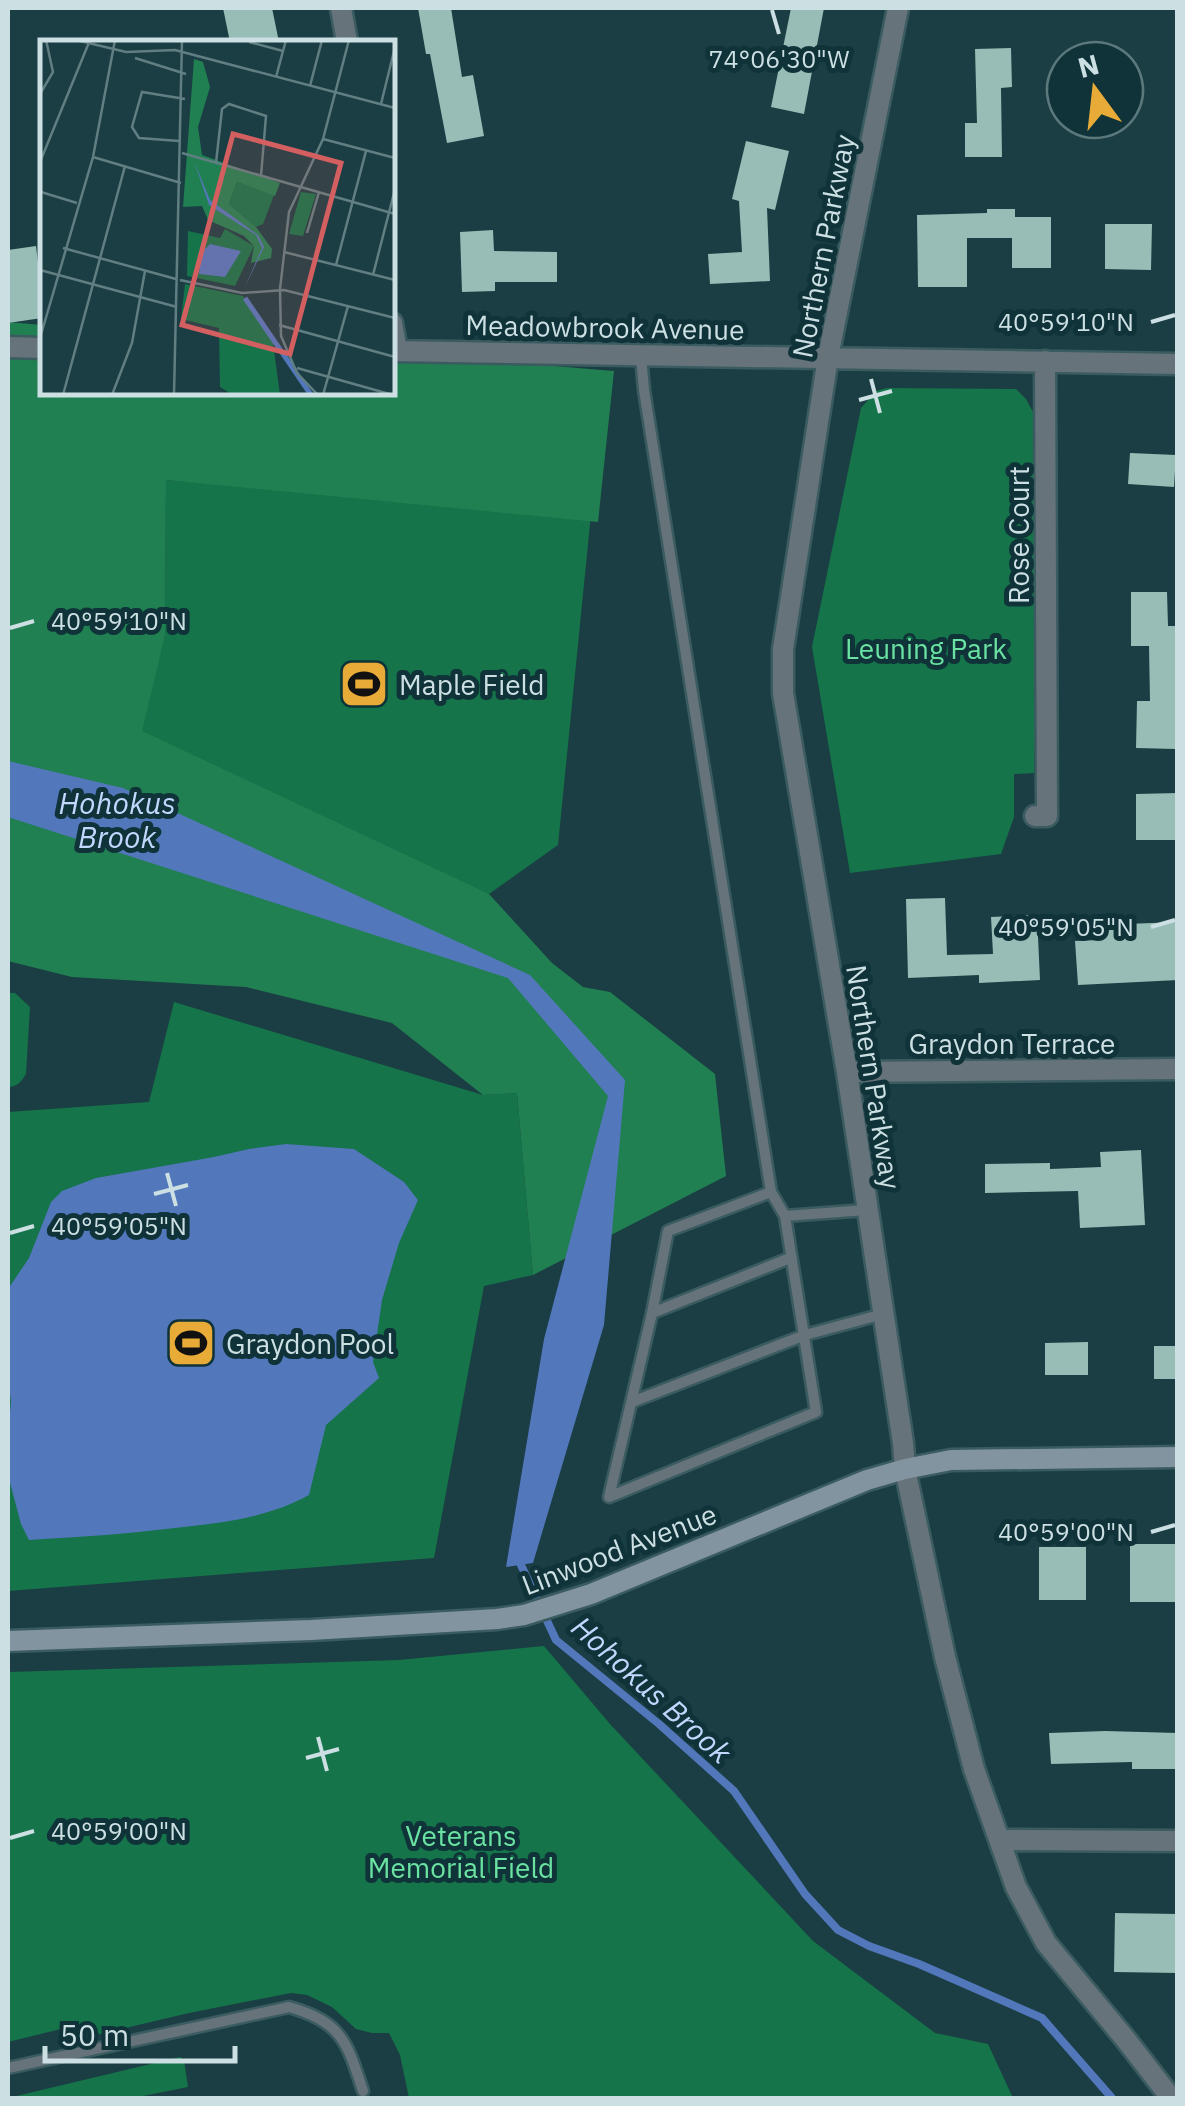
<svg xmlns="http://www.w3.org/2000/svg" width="1185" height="2106" font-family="'IBM Plex Sans',sans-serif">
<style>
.green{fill:#157449}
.forest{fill:#218052}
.water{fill:#5277bb}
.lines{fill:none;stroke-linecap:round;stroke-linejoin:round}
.stream{stroke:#5277bb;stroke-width:8}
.building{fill:#97bdb6}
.lane-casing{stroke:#3a5b60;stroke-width:15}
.street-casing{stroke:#3a5b60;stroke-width:25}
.secondary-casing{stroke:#3a5b60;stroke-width:25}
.lane{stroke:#67737b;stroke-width:10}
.street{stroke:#67737b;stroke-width:20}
.secondary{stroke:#8194a0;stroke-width:20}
.ticks{fill:none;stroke:#ccdfe3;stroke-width:4}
.labels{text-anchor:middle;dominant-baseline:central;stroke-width:10;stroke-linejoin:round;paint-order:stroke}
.street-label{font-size:28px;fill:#ccdfe3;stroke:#0f3339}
.park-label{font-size:28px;fill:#6ae2a1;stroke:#0f3339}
.poi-label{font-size:28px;fill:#ccdfe3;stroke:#0f3339;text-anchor:start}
.water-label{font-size:30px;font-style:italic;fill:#c1d7fd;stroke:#0f3339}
.inset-river{fill:none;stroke:#5277bb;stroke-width:5}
.inset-road{fill:none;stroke:#617e83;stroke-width:2.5}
.view{fill:#d35f60;fill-opacity:0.15;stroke:#d35f60;stroke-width:5}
.inset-edge{fill:none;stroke:#ccdfe3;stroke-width:5}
.ticks-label{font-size:25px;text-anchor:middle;fill:#ccdfe3;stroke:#0f3339;stroke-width:10;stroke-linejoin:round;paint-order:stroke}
</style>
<rect width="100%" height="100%" fill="#1a3e43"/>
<!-- green -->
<path class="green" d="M887 388 1016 389 1026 399 1038 421 1037 655 1034 773 1014 774V817L1001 854 850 873 812 647 861 408 876 391Z
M166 480 591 514 558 845 489 894 241 817 141 731 165 636Z
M8 993H15L30 1007 26 1074C21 1082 17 1087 8 1087Z
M174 1002 483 1095 517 1093 533 1275 484 1286 434 1558 8 1591V1112L149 1102Z
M544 1646 610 1724 813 1941 935 2033 988 2044 1013 2098H409L400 2055 389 2033H372L356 2029 332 2007 307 1995 291 1993 189 2013 100 2034 69 2027 8 2042V1672L399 1660Z
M180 2057 184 2060 188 2087 133 2098H8Z"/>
<!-- forest -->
<path class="forest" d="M8 322 42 325V392H392L393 353 614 371 598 522 166 480 165 636 142 731 489 894 552 963 583 987 610 992 715 1074 726 1176 533 1275 517 1093 483 1095 392 1023 246 987 72 977 8 961Z"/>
<!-- water -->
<path class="water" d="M8 761 123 788 530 975 625 1080 604 1325 533 1563 506 1567 544 1339 608 1096 508 978 8 817Z
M286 1144 354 1149 404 1182 418 1200 399 1243 382 1300 373 1362 379 1378 326 1425 309 1495C267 1518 222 1523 175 1528 126 1534 78 1537 29 1540L21 1524 9 1479 8 1436 11 1401 8 1379V1289L29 1258 51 1202 62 1191 96 1178 214 1157 249 1149Z"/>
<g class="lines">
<!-- stream -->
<path class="stream" d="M523 1556 521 1565 556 1640 659 1724 734 1791 805 1894 838 1930 869 1946 919 1964 1042 2018 1112 2098"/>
</g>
<!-- building -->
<path class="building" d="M223 8H272L279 42H230Z
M418 8H451L462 77 473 75 484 136 447 143 430 54H426Z
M791 8H824L804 114 771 107Z
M1011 48 1012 87 1001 88 1002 157H965V123H977L975 49Z
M746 141 789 151 775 210 767 208 770 281 710 284 708 254 742 252 739 201 732 199Z
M987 209H1015V217H1051V268H1012V238H967V287H918L917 215 987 213Z
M1105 224H1152L1151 270 1105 269Z
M493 230 494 251 557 252V282H495V291L462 292 460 232Z
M36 246 42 296V318L8 323V250Z
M1130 453 1176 455 1174 487 1128 484Z
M1131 592H1167L1168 626H1178L1175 749 1136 748 1137 701H1150L1149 646H1131Z
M1178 793V840H1136V794Z
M945 898 947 955 993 954 991 917 1037 915 1040 980 979 983V975L908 978 906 899Z
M1125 921 1126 924 1178 922V980L1078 985 1075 941 1100 940 1099 923Z
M1141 1150 1145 1225 1080 1228 1078 1191 985 1193V1164L1050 1163V1169L1101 1167 1100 1152Z
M1088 1342V1375H1045V1343Z
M1154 1346H1178V1379H1154Z
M1130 1544H1178V1602H1130Z
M1039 1547H1086V1600H1039Z
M1105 1731 1178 1733V1769H1132V1762L1051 1764 1049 1733Z
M1115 1913 1178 1914V1973L1114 1972Z"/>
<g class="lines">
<!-- lane casing -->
<g class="lane-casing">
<path id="lane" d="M641 356 644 390 771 1192 668 1231 652 1313 609 1497 816 1412 785 1216 771 1192
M785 1216 866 1210
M652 1313 790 1258
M632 1402 805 1335 883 1314
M8 2068 289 2007C342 2022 347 2042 363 2091"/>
</g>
<!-- street casing -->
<g class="street-casing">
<path id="street" d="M341 8 347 42
M898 8 828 357 783 649V693L847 1072 903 1443 905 1469 945 1657 974 1769 1016 1887 1046 1943 1127 2041 1171 2098
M392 323 397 351
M8 347 42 348
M392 351 1178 364
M1035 816H1047L1045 361
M847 1072 1178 1069
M1000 1840 1178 1841"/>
</g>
<!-- secondary casing -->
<g class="secondary-casing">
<path id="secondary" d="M8 1641 311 1630 497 1619 524 1615 591 1594 867 1480 905 1469 951 1460 1178 1457"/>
</g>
<!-- lane -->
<use href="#lane" class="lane"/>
<!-- street -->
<use href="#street" class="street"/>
<!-- secondary -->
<use href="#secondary" class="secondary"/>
</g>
<!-- ticks -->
<path class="ticks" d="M772 10 779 34M1151 322 1175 315M871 379 880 413M859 400 892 391M10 628 34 621M1151 927 1175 920M167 1173 176 1206M154 1194 188 1185M10 1233 34 1226M1151 1532 1175 1525M318 1737 327 1771M306 1758 339 1749M10 1838 34 1831"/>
<!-- icons -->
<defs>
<g id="stadium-square" transform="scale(2.5)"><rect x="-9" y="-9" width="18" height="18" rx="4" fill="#e8ab37" stroke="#0f3339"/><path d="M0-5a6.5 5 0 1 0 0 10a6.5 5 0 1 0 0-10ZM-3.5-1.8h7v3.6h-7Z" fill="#111"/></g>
</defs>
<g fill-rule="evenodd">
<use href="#stadium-square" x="364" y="684"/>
<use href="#stadium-square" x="191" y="1343"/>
</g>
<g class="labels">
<!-- street labels -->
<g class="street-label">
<text transform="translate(823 246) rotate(-79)">Northern Parkway</text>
<text transform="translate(605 327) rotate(1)">Meadowbrook Avenue</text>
<text transform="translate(1018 535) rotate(-90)">Rose Court</text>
<text x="1012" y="1043">Graydon Terrace</text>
<text transform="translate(874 1077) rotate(81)">Northern Parkway</text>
<text transform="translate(619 1549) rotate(-21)">Linwood Avenue</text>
</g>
<!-- park labels -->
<g class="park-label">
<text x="926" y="648">Leuning Park</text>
<text x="461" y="1835">Veterans<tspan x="461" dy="32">Memorial Field</tspan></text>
</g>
<!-- poi labels -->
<g class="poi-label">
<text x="399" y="684">Maple Field</text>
<text x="226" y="1343">Graydon Pool</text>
</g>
<!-- water labels -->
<g class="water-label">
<text x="117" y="802">Hohokus<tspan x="117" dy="34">Brook</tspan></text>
<text transform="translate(652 1689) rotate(42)">Hohokus Brook</text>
</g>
</g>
<!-- overview -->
<g transform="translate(40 40)">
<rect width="355" height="355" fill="#1a3e43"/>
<path d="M197 142 234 155 223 184 216 187 189 164ZM261 152 276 154 263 196 249 194ZM185 189 214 206 195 246 147 236 148 191 180 198ZM145 244 203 256 233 303 240 355H193L180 347 179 288 141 279Z" fill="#157449"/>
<path d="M154 19 163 22 170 47 158 87 162 115 240 143 235 156 197 142 189 164 216 187 232 209 231 218 211 223 214 206 204 196 168 180 162 166 143 167Z" fill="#218052"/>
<path d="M154 121 170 160 218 195 224 207 204 249 222 208 216 195 169 165ZM170 204 201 211 185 237 159 234 161 213Z" fill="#5277bb"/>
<path class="inset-river" d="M205 258 271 355"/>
<path class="inset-road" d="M36 0 86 12 135 10 355 68M209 2 243 11M95 18 146 34M236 37 246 0M270 46 282 0M0 54 13 32 6 0M341 64 355 7M283 99 355 118M139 101 99 98 92 87 102 52 145 59M142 113 355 174M53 117 141 143M0 122 50 0M176 123 182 69 189 64 226 76 221 136M1 152 37 163M267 193 279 152M23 208 136 239M244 212 355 240M296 225 326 111M0 230 137 267M333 235 355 149M140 240 202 253 244 250 355 278M239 285 355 317M0 298 53 117 75 0M257 328 353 355M23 355 85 126M72 355 92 303 105 231M134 355 142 0M278 355 257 333 241 296 240 249 249 172 283 99 309 0M283 355 308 266"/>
<path class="view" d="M193 94 301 123 250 314 142 285Z"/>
<rect width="355" height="355" class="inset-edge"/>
</g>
<g class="ticks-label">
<text x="779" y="68">74°06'30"W</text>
<text x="1066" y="331">40°59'10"N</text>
<text x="119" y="630">40°59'10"N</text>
<text x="1066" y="936">40°59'05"N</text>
<text x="119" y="1235">40°59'05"N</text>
<text x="1066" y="1541">40°59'00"N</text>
<text x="119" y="1840">40°59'00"N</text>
</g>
<!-- border -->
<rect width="1185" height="2106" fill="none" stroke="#ccdfe3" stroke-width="20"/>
<!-- north arrow -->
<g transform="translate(1095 90) rotate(345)"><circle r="48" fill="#0f3339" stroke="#5b787d" stroke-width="2.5"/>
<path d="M0-8L18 38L0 25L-18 38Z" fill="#e8ab37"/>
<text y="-15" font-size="28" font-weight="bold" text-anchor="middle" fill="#ccdfe3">N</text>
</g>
<!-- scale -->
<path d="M45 2046v15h190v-15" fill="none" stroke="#ccdfe3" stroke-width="5"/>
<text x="60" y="2046" font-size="30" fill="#ccdfe3" stroke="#0f3339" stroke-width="8" paint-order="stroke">50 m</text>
</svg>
